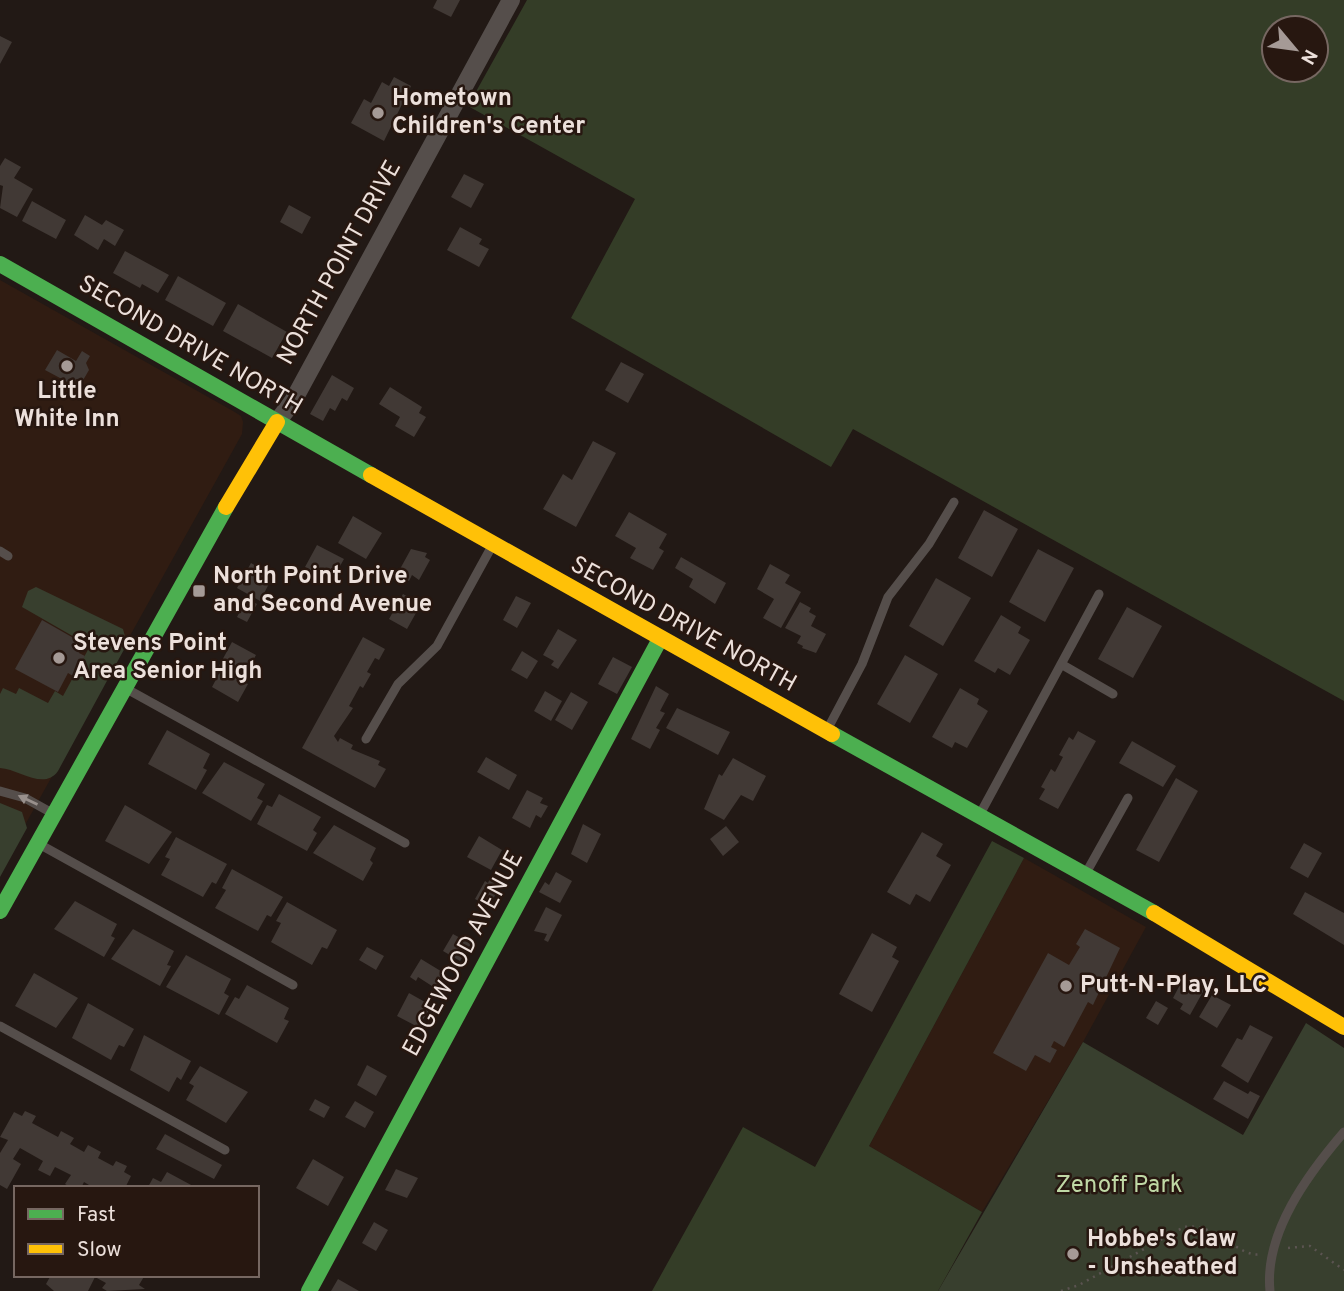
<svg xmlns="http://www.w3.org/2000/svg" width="1344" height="1291" font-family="Overpass,sans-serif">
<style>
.built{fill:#301c12}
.green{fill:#383f2e}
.forest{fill:#343d27;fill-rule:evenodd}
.building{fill:#413935}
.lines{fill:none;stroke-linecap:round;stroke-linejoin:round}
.path{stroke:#5b5451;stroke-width:2.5;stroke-dasharray:2 5;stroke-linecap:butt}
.lane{stroke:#554e4b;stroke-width:9}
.street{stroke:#554e4b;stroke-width:18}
.fast{stroke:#4caf50;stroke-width:16}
.slow{stroke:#ffc107;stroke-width:16}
.oneway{fill:#99908c}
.poi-dot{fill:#a59a96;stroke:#271710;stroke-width:2.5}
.labels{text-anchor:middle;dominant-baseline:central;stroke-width:5;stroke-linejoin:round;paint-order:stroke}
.poi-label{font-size:24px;font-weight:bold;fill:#ece0db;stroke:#271710;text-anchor:start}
.street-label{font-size:24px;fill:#ece0db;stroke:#271710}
.park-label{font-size:24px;fill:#bfd8a5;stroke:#271710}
</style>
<rect width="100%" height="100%" fill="#221915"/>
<!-- built -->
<path class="built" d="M0 280 233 411 241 416 243 422 242 434 0 870Z
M1024 858 1146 927 1083 1042 982 1212 869 1146Z"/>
<!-- green -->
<path class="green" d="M36 587 123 629 127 644 58 771C44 791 19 769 0 768V694L3 688 16 694 19 688 48 703 55 691 63 696 90 646 22 607 28 591Z
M0 803 22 812 27 828 0 877Z
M1306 1023 1344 1048V1291H938L1083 1042 1243 1135Z"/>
<!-- forest -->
<path class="forest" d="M527 0H1344V701L853 429 831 467 571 318 635 199 468 106ZM1274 28H1316V70H1274Z
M992 841 1024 858 869 1146 982 1212 938 1291H652L743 1127 815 1167Z"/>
<!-- building -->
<path class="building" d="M437 0H460L451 17 433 8Z
M0 36 12 42 0 64Z
M394 77 411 86 384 141 351 123 364 99 371 103 382 82 389 86Z
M5 158 21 167 14 178 33 189 17 217 0 208 3 186 0 185V166Z
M464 174 484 184 471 208 451 197Z
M32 201 66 220 56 239 22 221Z
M289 205 311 217 302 234 280 222Z
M85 215 102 225 106 220 124 230 115 246 104 239 98 250 74 235Z
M460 227 482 239 479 244 489 249 479 267 447 250Z
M125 251 169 275 158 293 142 284 140 288 113 273Z
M178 276 226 303 213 326 165 300Z
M238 304 287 332 272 358 223 331Z
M57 350 76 361 82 351 90 356 86 363 89 370 82 382 76 379 73 385 45 370Z
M621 362 644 374 628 403 605 390Z
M332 375 354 388 347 401 342 398 335 411 330 408 323 421 310 414Z
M390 387 422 407 419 413 426 417 414 437 395 426 400 417 379 404Z
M593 441 616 453 576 527 543 509 563 474 572 480Z
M984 510 1018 529 992 577 958 558Z
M629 512 667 534 659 548 664 551 653 570 630 558 636 548 615 536Z
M353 516 382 533 366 559 338 543Z
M317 545 344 559 331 582 305 567Z
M411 549 427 553 425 557 430 560 419 580 412 575 409 581 401 576 404 571 400 569Z
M1038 549 1074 568 1045 622 1009 602Z
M681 557 726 583 715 604 689 587 693 579 675 568Z
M251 563 273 576 260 601 237 588Z
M770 564 790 575 785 583 801 592 781 628 763 618 774 599 757 589Z
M936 578 971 598 943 646 909 626Z
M403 594 421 604 407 629 389 619Z
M516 596 531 603 517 628 503 620Z
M247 598 257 604 247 622 237 617Z
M800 602 811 608 809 612 816 616 811 626 826 634 816 653 802 648 803 646 797 643 801 636 785 628Z
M1127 607 1162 626 1133 678 1098 659Z
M1001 615 1021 627 1018 633 1030 640 1010 675 998 668 995 673 974 661Z
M42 620 84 644 79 653 85 656 73 676 68 673 58 692 15 669Z
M558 629 577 640 558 669 551 665 554 661 543 655Z
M363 637 385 649 379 660 375 658 367 672 371 674 363 688 360 686 349 706 353 708 334 736 338 742 340 738 353 745 351 749 380 761 378 765 386 769 375 788 302 748Z
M232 642 256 655 242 681 248 684 238 702 212 687 222 668 219 666Z
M522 651 538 661 527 679 511 670Z
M905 655 938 674 910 723 877 704Z
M613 657 632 667 617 694 598 684Z
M656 686 669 694 660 711 665 713 656 728 660 730 650 749 631 739Z
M960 688 979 699 977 704 988 711 967 748 955 742 952 748 932 737Z
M545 691 562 701 551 721 534 711Z
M571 692 588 702 572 730 555 720Z
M677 708 730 732 718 755 666 728Z
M167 730 210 754 203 768 207 770 196 790 148 764Z
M1078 731 1096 741 1058 809 1039 799 1045 789 1041 787 1051 769 1055 772 1063 757 1059 755 1069 737 1073 740Z
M1132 741 1176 766 1163 787 1119 763Z
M486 757 517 775 509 790 477 772Z
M733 758 766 776 753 801 741 795 724 820 704 809 719 774 722 776Z
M224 762 265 784 257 798 263 801 251 821 202 793Z
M1176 778 1198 791 1159 862 1136 850Z
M527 790 543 798 540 803 548 806 541 818 536 815 530 828 512 818Z
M279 794 321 817 313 830 317 833 307 851 257 824 267 805 272 807Z
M125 805 172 832 149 864 105 841Z
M583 824 601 834 587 863 571 854Z
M334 825 376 848 370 860 373 863 363 881 313 853Z
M726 826 739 842 723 856 710 839Z
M922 832 943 844 936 856 951 865 930 902 916 894 910 905 887 892Z
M479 836 502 850 491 870 467 857Z
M176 837 227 864 216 884 212 882 203 897 161 875 170 859 165 857Z
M1304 843 1322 853 1308 878 1290 868Z
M232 869 283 897 271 917 267 915 258 931 215 908 226 890 222 888Z
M556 872 572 881 560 903 539 892 545 882 549 885Z
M491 876 501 881 490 907 475 899 485 881 488 883Z
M1305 892 1344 913V945L1293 914Z
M75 901 117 924 111 936 115 938 104 957 54 929Z
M287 902 337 930 327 949 322 947 312 965 271 942 281 923 276 921Z
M546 907 562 915 548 942 544 940 547 934 534 931Z
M133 929 174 951 167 965 171 966 160 986 111 959Z
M1085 929 1120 948 1093 1005 1088 1002 1064 1047 1054 1041 1051 1047 1057 1050 1050 1063 1035 1055 1026 1071 993 1053 1048 953 1069 965 1080 947 1076 944Z
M872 933 897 947 892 957 899 961 872 1012 839 994Z
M453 934 471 944 460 961 443 951Z
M367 947 384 956 376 970 359 960Z
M186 955 231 979 224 993 229 996 219 1015 166 987Z
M421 959 444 973 435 988 418 977 416 981 410 977Z
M34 973 78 998 56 1028 15 1006Z
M1183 979 1204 990 1190 1015 1180 1009 1183 1004 1173 998Z
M247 985 289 1008 284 1019 289 1021 277 1043 225 1014 235 997 239 999Z
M409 993 432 1006 418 1027 397 1016Z
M1212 995 1231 1005 1217 1028 1199 1017Z
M1156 1001 1168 1008 1158 1025 1146 1018Z
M88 1003 134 1029 124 1047 119 1045 111 1060 72 1038Z
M1250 1025 1273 1037 1248 1083 1221 1066 1237 1038 1242 1040Z
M144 1035 191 1061 181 1080 177 1077 169 1092 130 1070Z
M367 1065 387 1076 376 1096 357 1085Z
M200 1066 248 1092 226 1123 186 1100 194 1086 189 1083Z
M1224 1081 1248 1094 1250 1091 1260 1096 1248 1119 1213 1099Z
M315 1099 330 1107 324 1118 309 1110Z
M355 1101 374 1112 365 1128 345 1117Z
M25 1111 36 1116 32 1123 58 1137 61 1131 74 1138 70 1144 84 1152 88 1145 101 1152 98 1158 113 1166 116 1161 127 1166 124 1172 131 1176 125 1188H94L84 1182 81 1188H71L65 1184 71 1175 55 1167 50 1176 38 1170 43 1161 20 1148 13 1159 21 1164 7 1189 0 1185V1153L8 1140 0 1137 14 1112 22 1116Z
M165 1134 222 1165 214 1179 156 1149Z
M313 1159 344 1177 328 1206 296 1188Z
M396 1169 418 1178 407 1198 385 1190Z
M167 1172 193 1186 192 1188 148 1187 153 1178 161 1182Z
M374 1222 388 1230 376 1251 362 1243Z
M51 1275H145L139 1285 145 1289 107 1291 102 1288 106 1283 95 1277 88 1291H54L46 1284Z
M338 1279 359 1291H331Z"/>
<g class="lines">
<!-- path -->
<path class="path" d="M1288 1248 1310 1246 1344 1270
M1061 1291 1079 1285 1184 1227C1217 1222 1239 1259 1261 1254"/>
<!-- lane -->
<path class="lane" d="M0 551 8 556
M1061 664 1113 694
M125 688 405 843
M827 730 862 664 888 597 929 544 954 502
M366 739 398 684 437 646 492 546
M0 791 25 798 52 813
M980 814 1099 594
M39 844 293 985
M1086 873 1128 798
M0 1026 225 1150
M1270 1291C1264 1233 1308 1174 1344 1132"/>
<!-- street -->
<path class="street" d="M277 422 293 401 511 0"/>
<!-- fast -->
<path class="fast" d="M0 264 371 475
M832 734 1154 913
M0 911 226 507
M309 1291 660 639"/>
<!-- slow -->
<path class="slow" d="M371 475 832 734
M226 507 277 422
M1154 913 1344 1027"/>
</g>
<!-- one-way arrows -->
<defs><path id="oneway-solid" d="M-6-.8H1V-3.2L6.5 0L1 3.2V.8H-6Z" transform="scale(1.75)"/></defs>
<use class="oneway" href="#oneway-solid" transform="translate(28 800) rotate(-155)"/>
<!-- markers -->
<g class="poi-dot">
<circle cx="378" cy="113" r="7"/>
<circle cx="67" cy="366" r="7"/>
<rect x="192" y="584" width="14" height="14" rx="3.5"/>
<circle cx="59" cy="658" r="7"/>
<circle cx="1066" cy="986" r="7"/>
<circle cx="1073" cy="1254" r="7"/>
</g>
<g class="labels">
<!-- poi labels -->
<g class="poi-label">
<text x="392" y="99">Hometown<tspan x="392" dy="28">Children's Center</tspan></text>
<text x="67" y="392" text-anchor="middle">Little<tspan x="67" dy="28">White Inn</tspan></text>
<text x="213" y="577">North Point Drive<tspan x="213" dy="28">and Second Avenue</tspan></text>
<text x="73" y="644">Stevens Point<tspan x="73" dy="28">Area Senior High</tspan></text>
<text x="1080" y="986">Putt-N-Play, LLC</text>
<text x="1087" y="1240">Hobbe's Claw<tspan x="1087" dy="28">- Unsheathed</tspan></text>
</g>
<!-- street labels -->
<g class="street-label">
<text transform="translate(340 263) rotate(-61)">NORTH POINT DRIVE</text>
<text transform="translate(190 346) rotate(30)">SECOND DRIVE NORTH</text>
<text transform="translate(683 625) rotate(29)">SECOND DRIVE NORTH</text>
<text transform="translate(464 954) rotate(-62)">EDGEWOOD AVENUE</text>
</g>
<!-- park labels -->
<g class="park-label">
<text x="1119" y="1186">Zenoff Park</text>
</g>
</g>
<!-- legend -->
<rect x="14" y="1186" width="245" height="91" fill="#271710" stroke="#766761" stroke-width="2"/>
<rect x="28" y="1209" width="35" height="10" fill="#4caf50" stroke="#766761" stroke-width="2"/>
<text x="77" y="1221" font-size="21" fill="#ece0db">Fast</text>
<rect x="28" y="1244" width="35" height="10" fill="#ffc107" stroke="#766761" stroke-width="2"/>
<text x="77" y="1256" font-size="21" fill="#ece0db">Slow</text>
<!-- north arrow -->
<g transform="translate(1295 49) rotate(119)"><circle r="33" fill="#271710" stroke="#766761" stroke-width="2"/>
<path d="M0-5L12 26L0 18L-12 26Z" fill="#a59a96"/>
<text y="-10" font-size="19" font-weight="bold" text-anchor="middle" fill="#ece0db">N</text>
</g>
</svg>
